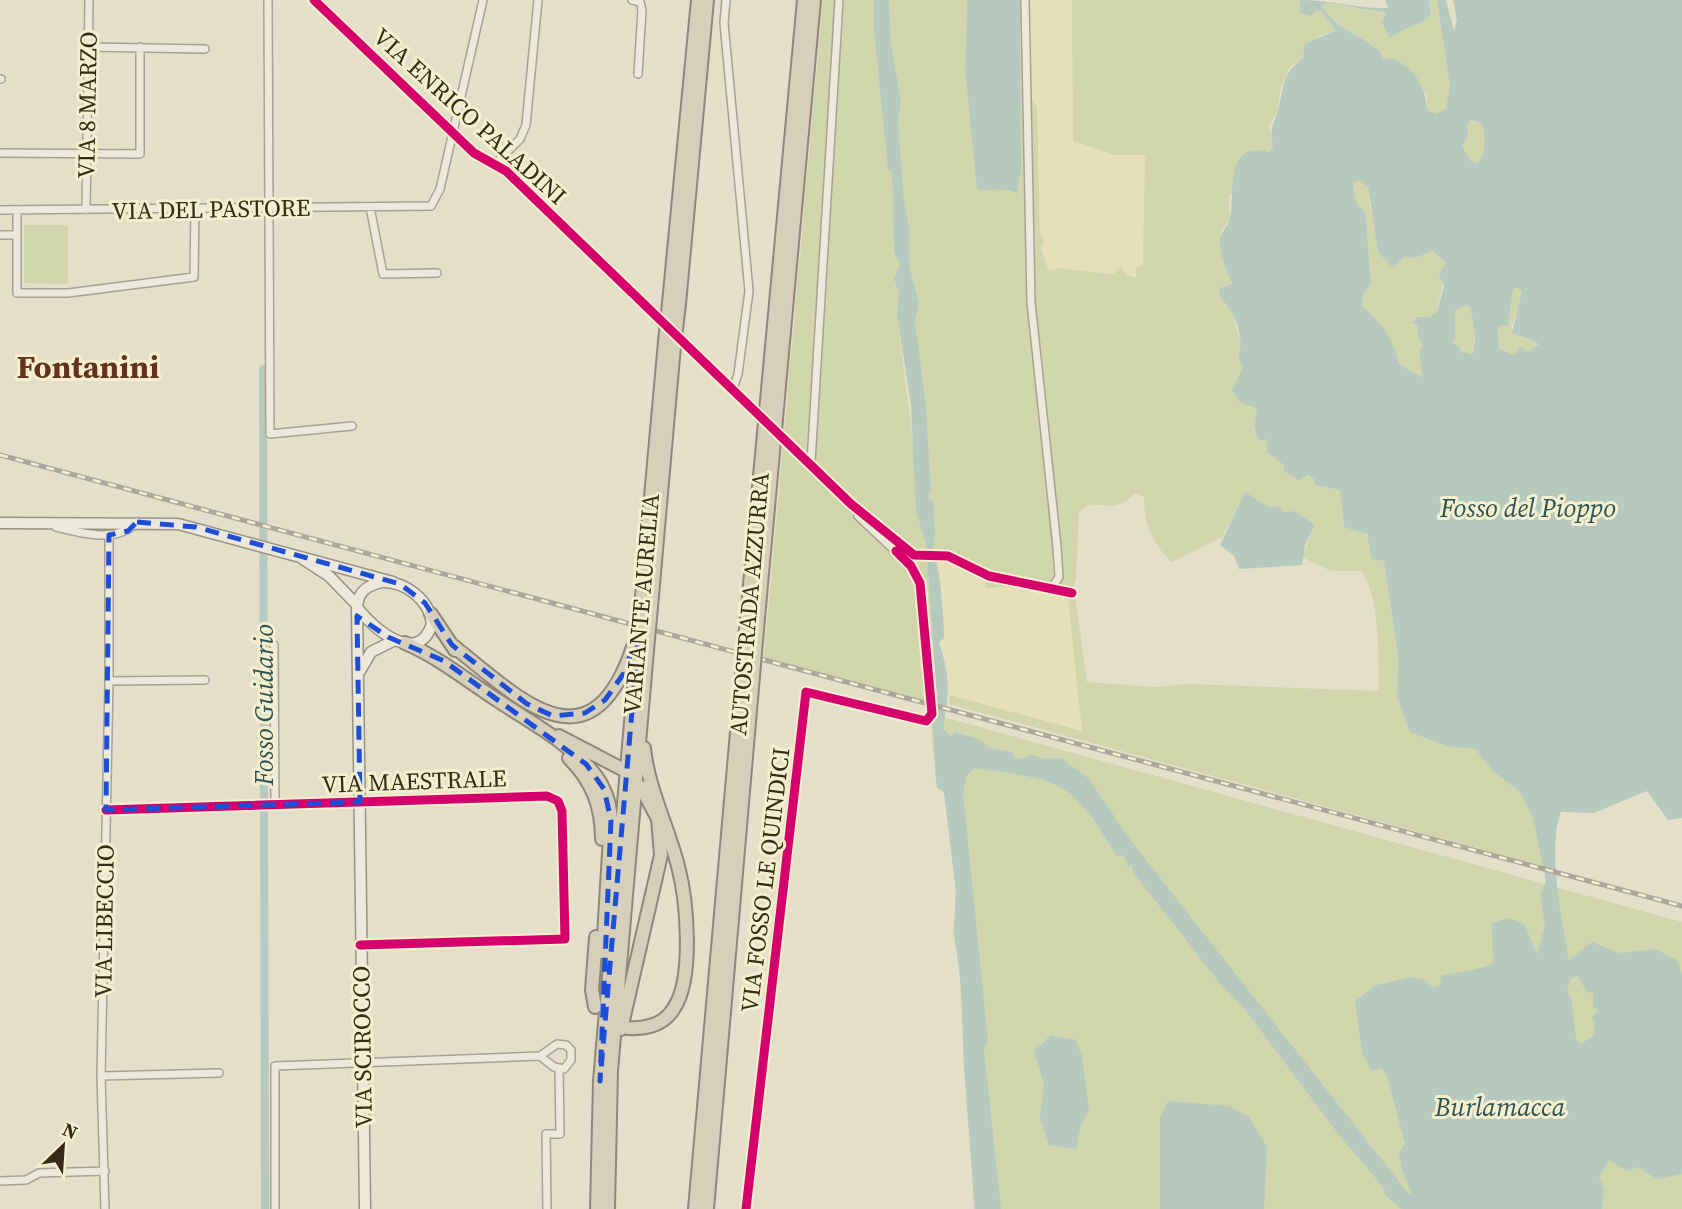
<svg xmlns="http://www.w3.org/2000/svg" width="1682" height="1209" font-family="'Source Serif 4',serif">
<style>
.farmland{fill:#e5e0b8}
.green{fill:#d0d5ab;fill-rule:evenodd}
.water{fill:#b6c9be;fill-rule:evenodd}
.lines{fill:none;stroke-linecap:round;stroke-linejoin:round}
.canal{stroke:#b6c9be;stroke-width:8}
.street-tunnel{stroke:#c1bba6;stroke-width:7;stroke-dasharray:7 3.5;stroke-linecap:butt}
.street-casing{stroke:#a8a293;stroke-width:10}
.secondary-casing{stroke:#989283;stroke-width:13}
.highway-casing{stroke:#8e887a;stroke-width:16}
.street{stroke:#ece8db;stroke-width:7}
.secondary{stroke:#ece8db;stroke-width:10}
.highway{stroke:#d6cfba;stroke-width:12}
.rail-casing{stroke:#aaa79c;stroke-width:5}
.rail{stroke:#f6efce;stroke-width:2.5;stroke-dasharray:8;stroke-linecap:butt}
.highway-bridge-casing{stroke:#8e887a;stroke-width:16;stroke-linecap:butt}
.highway-bridge{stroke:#d6cfba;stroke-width:12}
.cycleway-casing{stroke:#f6efce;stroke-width:13}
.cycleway{stroke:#d6006c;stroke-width:9}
.marked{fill:none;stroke:#1d4ed8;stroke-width:5;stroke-dasharray:14 9;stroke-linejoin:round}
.labels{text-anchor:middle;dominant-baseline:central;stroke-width:6;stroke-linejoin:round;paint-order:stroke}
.street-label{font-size:24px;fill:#362b1b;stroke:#f6efce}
.water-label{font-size:26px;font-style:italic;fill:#2a5557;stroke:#f6efce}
.district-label{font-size:32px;font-weight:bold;fill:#64311a;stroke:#f6efce}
</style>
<rect width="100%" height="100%" fill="#e4dfc9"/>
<!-- farmland -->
<path class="farmland" d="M1026 0H1072L1073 141 1115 155 1145 154 1143 280 1126 274 1083 270 1053 269 1049 271 1045 253 1041 248 1036 116 1027 98Z
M936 555 984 574 986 589 1006 586 1068 597 1082 731 950 695 944 652 939 643 944 638 943 606 939 592Z"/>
<!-- green -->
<path class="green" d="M823 0H874V30L888 170 892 172 894 253 900 264 894 279 899 293 897 314 926 544 937 704 764 658Z
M889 0H967L965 68 987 191 997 187 1016 193 1021 170 1020 0H1025L1027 98 1032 99 1037 107 1040 233 1044 242 1041 248 1049 271 1058 268 1113 274 1121 267 1126 275 1137 278 1135 269 1143 264 1145 155H1115L1073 141 1072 0H1300L1313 12 1321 11 1336 30 1319 36 1303 58 1289 68 1280 91 1278 110 1269 127 1273 147 1229 196 1230 219 1222 230 1219 246 1232 284 1230 307 1242 347 1249 407 1257 409 1254 427 1259 442 1267 439 1279 462 1314 479 1315 485 1340 490 1344 527C1368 532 1370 533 1372 559L1384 561 1398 656 1397 696 1449 746 1475 749 1494 772 1520 792 1533 818 1543 866 949 704 950 695 1082 731 1068 597 1006 586 986 589 984 574 936 555 932 549 927 496 929 460 926 406 915 320 919 303 909 265V226L904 201 898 120 901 101 891 42ZM1135 493 1144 497C1143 521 1153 546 1172 562L1222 537 1245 493 1267 506 1279 507 1283 512 1295 511 1315 525 1302 557 1331 571H1362C1381 605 1378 653 1379 691L1189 684 1154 687 1087 682 1076 602 1072 593 1076 578 1079 513C1094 493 1112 519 1135 493Z
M1428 0H1437L1450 86 1446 108 1437 114 1427 110V95L1406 65 1382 59 1381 52C1359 33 1339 31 1322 7L1326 3 1335 4 1387 14 1397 31 1421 22 1431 13Z
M1471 120 1481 123C1487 134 1487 154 1477 163L1471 161 1462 148 1468 136 1467 124Z
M1360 180 1368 186 1370 209 1393 268 1404 257 1415 258 1433 251 1446 263 1437 313 1429 317H1417L1412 324 1418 327 1423 345 1419 351 1422 378 1399 364C1394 340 1380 321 1362 306L1363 295 1371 283 1366 219 1364 209 1357 207 1353 183Z
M24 225H68V284L24 283Z
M1518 288 1522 292V301L1511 327 1524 339 1541 343C1532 356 1511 357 1499 349L1498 326 1508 325 1513 289Z
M1467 305 1470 306C1473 322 1478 340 1471 354L1461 352 1452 343 1455 338V310Z
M936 715 1682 922V1209H974L959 964 953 932 956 892 945 793 937 788 931 726Z"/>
<!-- water -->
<path class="water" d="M874 0H889L891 42 901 101 898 120 904 201 909 226V265L919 303 915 320 926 406 931 491 927 496 933 502 935 536 932 549C940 560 944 621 944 638L939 643C951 678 949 693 943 729L951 736 956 732 980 740 989 748 1012 752 1014 757 1022 759 1031 755 1045 759 1061 758 1089 779 1131 841 1408 1193 1412 1194 1402 1170 1399 1152 1405 1144 1387 1075 1381 1068 1371 1071 1362 1053 1355 1001 1374 986 1411 977 1423 979 1432 987 1440 985 1441 976C1457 972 1479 971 1493 963L1492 923 1509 918 1525 925 1537 955 1545 925 1540 895 1546 881 1533 818 1520 792 1494 772 1475 749 1447 746 1410 732 1397 696 1398 656 1384 561 1372 559 1367 534 1344 527 1340 490 1315 485 1314 479 1307 475 1299 480 1284 471 1285 466 1267 452V439L1259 441 1254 427 1257 409 1240 402 1232 391 1243 367 1238 358C1246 338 1234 310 1219 296L1220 288 1232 284C1228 273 1222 260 1220 248 1217 235 1227 229 1230 218 1236 197 1222 140 1269 152L1273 147C1269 127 1273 128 1278 110 1285 86 1280 76 1303 58L1305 44 1336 30 1321 11H1316L1311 16 1300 13V0C1330 0 1359 9 1388 8L1385 0H1428L1431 13C1422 27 1402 26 1390 39L1382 22 1386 13 1335 4 1326 3 1322 7C1340 32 1359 33 1381 52L1382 59C1408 56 1427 86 1427 110L1437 114 1446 108 1450 86 1437 0H1446L1454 31 1457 20 1453 0H1682V818L1668 820 1647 791 1594 813 1561 812C1547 849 1562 920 1569 960L1592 942 1619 953 1656 949 1677 960 1682 973V1174L1657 1179 1638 1167 1627 1171 1609 1160 1599 1177 1604 1189 1602 1209H1401L1385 1195 1384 1188 1339 1135 1247 1012 1218 981 1133 872 1132 864 1128 867 1124 855 1117 856C1069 777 1062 781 974 768L966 777 963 793 988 1041 984 1050 1001 1209H975L964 1069 961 985 954 931 956 892 944 792 937 788 936 781 933 726 938 715 926 544 916 511 911 406 897 314 899 293 894 279 900 264 894 253 892 172 888 170 874 30ZM1471 120 1481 123C1486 134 1487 155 1477 163L1471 161 1462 147 1468 136 1467 124ZM1360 180 1368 187 1378 252 1393 268 1404 257 1415 258 1433 251 1446 263 1439 274 1444 286 1437 312 1429 317H1417L1412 323 1418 327V338L1423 345 1419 351 1422 377 1399 364C1394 339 1381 322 1362 306L1363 295 1371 283 1366 219 1364 209 1357 206 1353 183ZM1518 288 1522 292 1512 333 1540 344 1528 352 1521 347 1514 355 1499 349 1498 326H1508L1513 289ZM1467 305 1470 307C1473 322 1478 340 1472 354L1461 352 1459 346 1452 343 1455 338V310ZM1578 976 1586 991 1594 994 1593 1009 1596 1008 1597 1011 1592 1018 1595 1023 1593 1036 1581 1044 1577 1041C1572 1025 1575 1003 1567 990L1571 978Z
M967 0H1020L1021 169 1017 193C1001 187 992 192 977 189L965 68Z
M1245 492 1267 506 1279 507 1283 512 1295 511 1315 525 1305 545 1302 565 1239 569 1234 556 1220 545Z
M1051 1035 1076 1040 1082 1056 1089 1111 1081 1124 1076 1149 1049 1145 1040 1118 1044 1084 1034 1051Z
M1168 1101 1229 1106 1249 1117 1267 1147 1264 1209H1160V1118Z"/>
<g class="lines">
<!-- canal -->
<path class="canal" d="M263 369 265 1209"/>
<!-- street-tunnel -->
<path class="street-tunnel" d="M775 432 790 446"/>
<!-- street casing -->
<g class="street-casing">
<path id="street" d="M268 0 270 434 352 426
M314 0 474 153 506 171 668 326
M632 0 640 2 642 10 638 74
M726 0 724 23 749 291 738 374 733 389
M1025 0 1031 302 1057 547 1059 577 1051 589
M88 47 205 49
M0 79H1
M0 153 140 154V47
M494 165 520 139 526 125 538 0
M370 207 383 274 437 273
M0 210 431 206 440 189 483 0
M17 210V293H68L194 277 195 209
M86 210 89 0
M0 235H17
M676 334 751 407
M790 446 851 504 914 555 948 556 989 576 1072 593
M811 462 839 0
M858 516 911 566 920 583 931 700
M56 527C82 533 116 544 137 522
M274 645 275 804
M109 681 205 680
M106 810 547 796 558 801 562 811 565 939 360 945
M557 1044 566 1045 571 1050V1060L564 1069 554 1067 540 1056Z
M101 1076 219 1073
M0 1181 26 1180 39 1173 105 1171
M105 1209 101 1076 109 681V535
M275 1209V1066L540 1056
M547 1209 546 1134H560L559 1069
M746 1209 806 692 926 721 932 714V709"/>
</g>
<!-- secondary casing -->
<g class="secondary-casing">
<path id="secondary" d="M0 523 178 524 393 582
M303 559 329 576 357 605
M382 582C405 581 430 600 432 624 418 668 371 627 357 607 358 591 368 585 382 582Z
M357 607 365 1209
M360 671 371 652 395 640"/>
</g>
<!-- highway casing -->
<g class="highway-casing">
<path id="highway" d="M669 303 698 0
M679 304 707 0
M641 607 665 342
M651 607 674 346
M431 614 455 650
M747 617 804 0
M758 618 814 0
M405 643C440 658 466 680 497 700 528 721 567 741 592 771 604 785 610 801 611 820L603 952
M452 645C519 698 590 774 633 647
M559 736 622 769
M569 758C592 781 602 806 602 839
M595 1007 592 990 596 937
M628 1028C646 1029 664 1025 674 1008 694 978 687 900 678 866 668 827 648 788 644 748
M621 1029 661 855 658 819 641 787
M597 1209 600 1081 639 630
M608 1209 611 1071 647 650
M695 1209 738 721
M707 1209 749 722"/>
</g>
<!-- street -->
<use href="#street" class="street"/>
<!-- secondary -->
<use href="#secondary" class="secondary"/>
<!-- highway -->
<use href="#highway" class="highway"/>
<!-- rail casing -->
<g class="rail-casing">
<path id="rail" d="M0 455 1682 906"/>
</g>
<!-- rail -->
<use href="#rail" class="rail"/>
<!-- highway-bridge casing -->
<g class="highway-bridge-casing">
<path id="highway-bridge" d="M665 342 669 303
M674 346 679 304
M639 630 641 607
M647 650 651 607
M738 721 747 617
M749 722 758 618"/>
</g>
<!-- highway-bridge -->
<use href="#highway-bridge" class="highway-bridge"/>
<!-- cycleway casing -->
<g class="cycleway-casing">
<path id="cycleway" d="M314 0 474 153 506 171 851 504 914 555 948 556 989 576 1072 593
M106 810 547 796 558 801 562 811 565 939 360 945
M746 1209 806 692 926 721 932 714 920 583 911 566 896 551"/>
</g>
<!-- cycleway -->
<use href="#cycleway" class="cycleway"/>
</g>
<!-- marked area -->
<path class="marked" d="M137 522 196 527 400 584 425 603 452 645 527 704 553 716 585 713 605 700 624 673 639 630 600 1081 611 820 604 789 586 764 444 661 388 637 357 616 360 802 106 810 109 535 128 531Z"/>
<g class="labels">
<!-- street labels -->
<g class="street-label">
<text transform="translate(87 105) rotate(-89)">VIA 8 MARZO</text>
<text transform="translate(470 116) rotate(42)">VIA ENRICO PALADINI</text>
<text transform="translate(211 209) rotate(-1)">VIA DEL PASTORE</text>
<text transform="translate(641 604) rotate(-85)">VARIANTE AURELIA</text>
<text transform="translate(749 604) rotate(-85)">AUTOSTRADA AZZURRA</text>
<text transform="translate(414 781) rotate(-2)">VIA MAESTRALE</text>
<text transform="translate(765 880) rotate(-83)">VIA FOSSO LE QUINDICI</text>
<text transform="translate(104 921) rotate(-89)">VIA LIBECCIO</text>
<text transform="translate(362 1047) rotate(-91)">VIA SCIROCCO</text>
</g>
<!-- water labels -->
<g class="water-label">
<text x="1528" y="508">Fosso del Pioppo</text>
<text transform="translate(264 705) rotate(-90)">Fosso Guidario</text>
<text x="1500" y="1107">Burlamacca</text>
</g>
<!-- district labels -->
<g class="district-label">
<text x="88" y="367">Fontanini</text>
</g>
</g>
<!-- north arrow -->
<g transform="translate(63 1146) rotate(25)" stroke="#f6efce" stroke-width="5" paint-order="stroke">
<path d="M0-5L12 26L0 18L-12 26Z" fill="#362b1b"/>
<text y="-10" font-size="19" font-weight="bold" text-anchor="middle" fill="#362b1b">N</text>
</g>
</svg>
